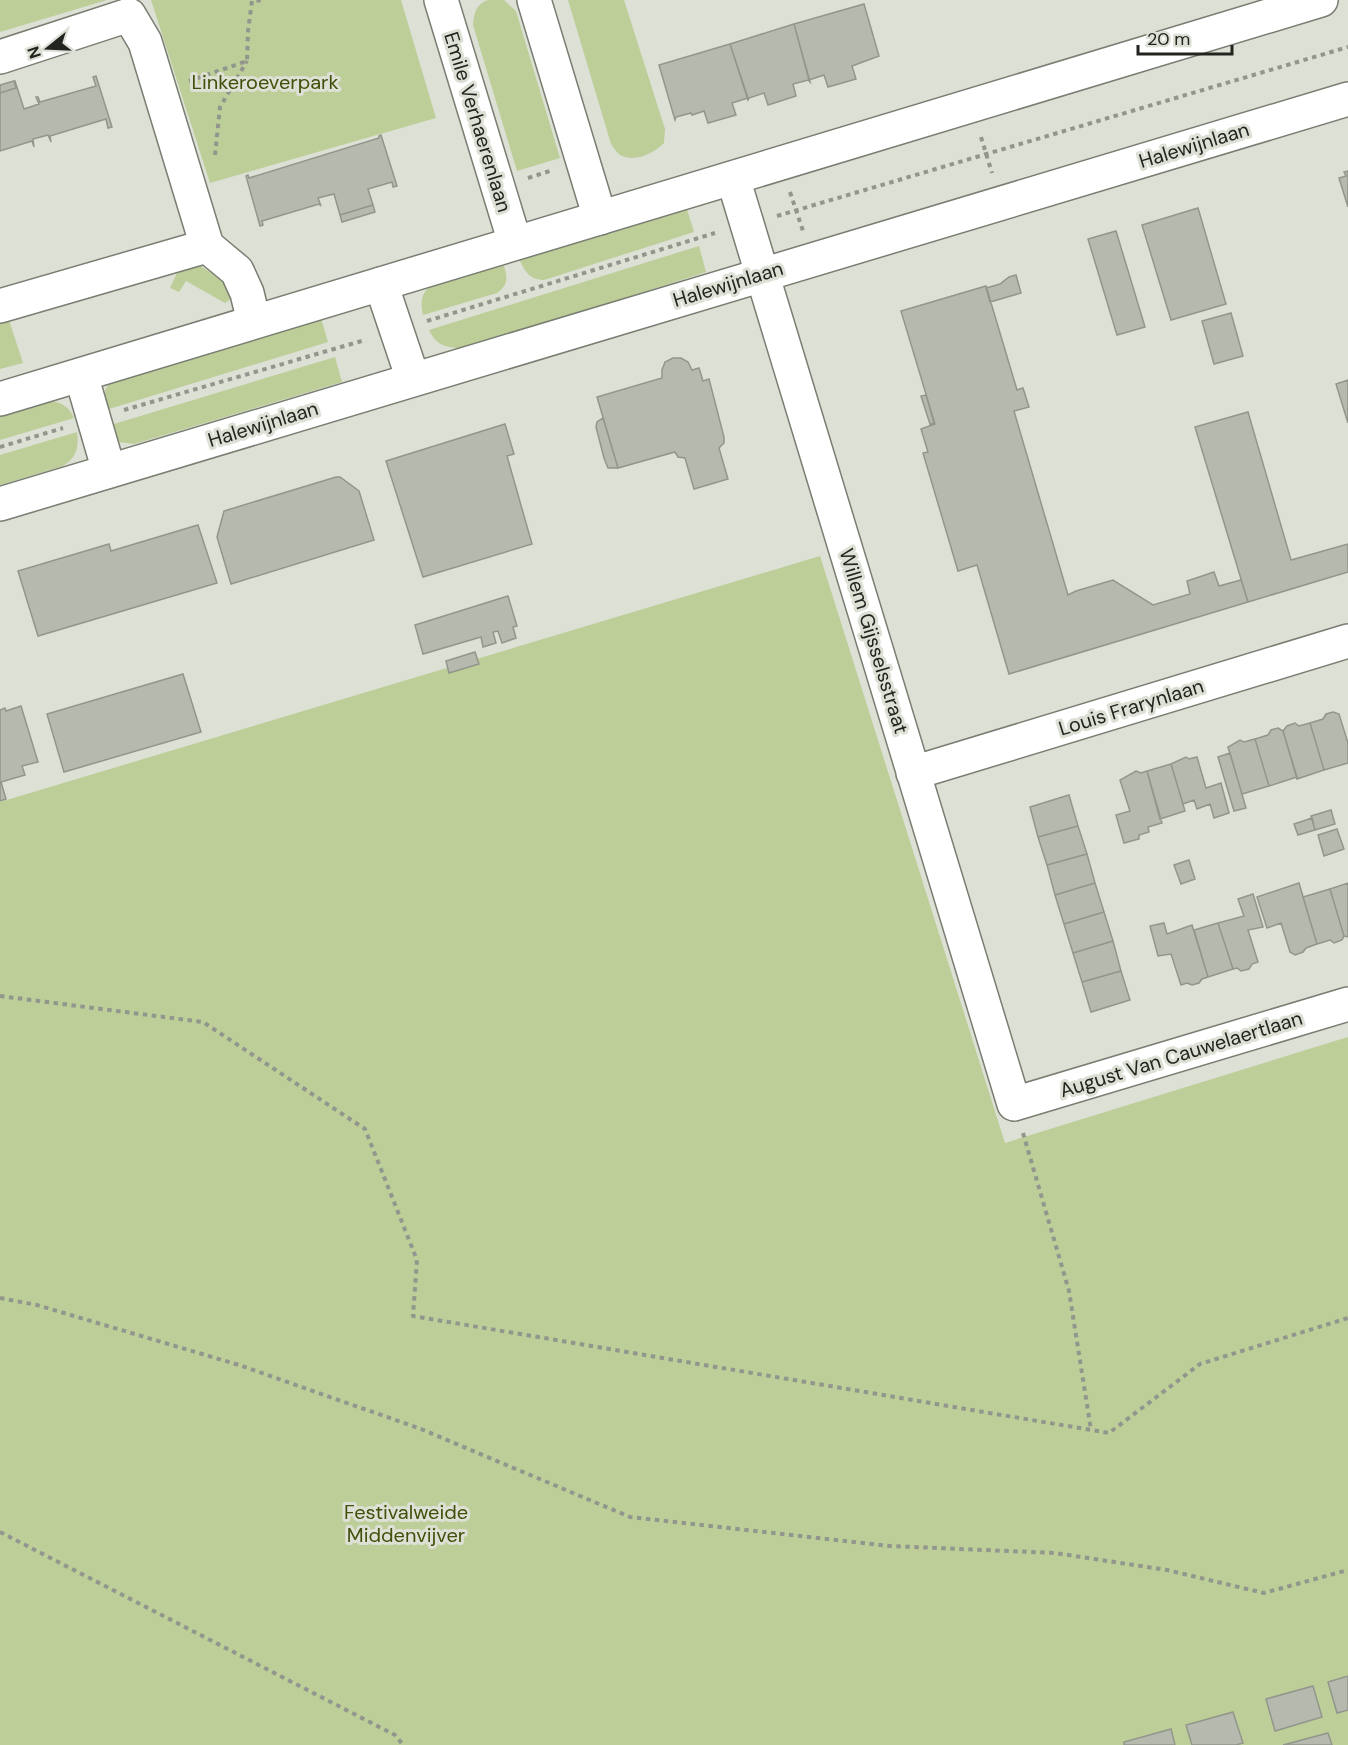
<svg xmlns="http://www.w3.org/2000/svg" width="1348" height="1745" font-family="'DM Sans',sans-serif">
<style>
.green{fill:#bdce99}
.building{fill:#b6baae;stroke:#92968b;stroke-width:1.5}
.lines{fill:none;stroke-linecap:round;stroke-linejoin:round}
.street-casing{stroke:#797d72;stroke-width:36}
.secondary-casing{stroke:#797d72;stroke-width:36}
.path{stroke:#93968d;stroke-width:4;stroke-dasharray:4.5 4.5;stroke-linecap:butt}
.street{stroke:#fff;stroke-width:33}
.secondary{stroke:#fff;stroke-width:33}
.labels{text-anchor:middle;dominant-baseline:central;stroke-width:6;stroke-linejoin:round;paint-order:stroke}
.park-label{font-size:20px;fill:#404f09;stroke:#dce0d5}
.street-label{font-size:20px;fill:#22241f;stroke:#dce0d5}
</style>
<rect width="100%" height="100%" fill="#dce0d5"/>
<!-- green -->
<path class="green" d="M0 0H107L0 32Z
M151 0H401L436 118 210 183Z
M488 0H504L516 11 560 158 517 171 473 25C474 13 476 4 488 0Z
M568 0H624L665 129 664 143C654 153 635 163 620 155 617 153 613 147 611 144Z
M686 206 694 232 544 280C530 280 524 271 519 258Z
M699 246 706 272 465 349C447 347 437 347 429 330Z
M181 264 199 265 225 282 232 298 225 303 186 281 179 292 170 288Z
M501 264 504 266C508 278 508 285 497 293L423 315C420 302 421 291 434 284Z
M7 314 23 363 0 369V316Z
M321 318 328 342 109 409C104 396 102 392 111 381Z
M335 357 342 382 134 444 119 442 114 424Z
M51 401C63 403 69 407 74 418L0 440V414L31 405Z
M77 432C79 447 77 457 63 466L0 485V455Z
M820 556 1005 1143 1348 1037V1745H0V802Z"/>
<!-- building -->
<path class="building" d="M864 4 879 56 852 66 856 79 828 87 824 75 809 80 794 24Z
M794 24 810 82 808 80 793 84 796 96 768 105 764 93 749 98 748 100 730 44Z
M730 44 748 98 732 103 736 115 708 123 704 111 692 115 691 113 676 117 675 120 659 65Z
M96 76 112 127 108 128 106 119 50 136 51 142 48 135 33 139 34 147 32 141 0 151V93L16 88 14 81H15L24 109 39 104 36 97H38L40 102 96 86 93 77Z
M14 81 16 88 0 93V85Z
M381 135 397 186 393 187 392 182 368 189 373 205 340 215 334 194 318 198 321 206 319 204 262 221 263 225 260 226 246 176 248 175 249 178 379 138V136Z
M1348 171V207L1339 178 1346 176 1344 172Z
M373 205 375 212 342 222 340 215Z
M1198 208 1226 304 1171 320 1142 225Z
M1116 231 1145 327 1117 335 1088 239Z
M1016 275 1021 293 990 302 986 288 1000 284 1009 277Z
M986 286 1017 390 1023 388 1029 407 1014 411 1068 595 1076 591 1113 580 1153 605 1190 594 1187 581 1214 572 1219 586 1241 580 1248 602 1009 674 977 565 958 571 923 453 928 452 921 429 935 424 901 311Z
M1231 313 1243 356 1214 364 1202 321Z
M673 358H681L688 362 692 370 699 368 703 381 709 379 724 437V443L719 448 728 479 694 489 685 458 678 457 675 452 618 468 597 397 662 378V370L665 362Z
M1348 380V423L1336 384Z
M926 395 934 423 930 424 921 396Z
M1248 412 1291 560 1348 544V572L1248 602 1195 427Z
M603 418 618 468H608L604 458 596 427 597 422Z
M505 424 514 454 507 456 532 544 423 577 386 461Z
M336 477H340L359 491 374 540 231 584 217 537 224 511Z
M198 525 217 583 38 636 18 571 109 544 111 551Z
M508 596 517 626 513 627 516 638 502 643 498 631 493 632 496 643 483 647 481 637 423 654 415 625Z
M475 652 479 664 449 673 446 661Z
M183 674 201 732 64 772 47 714Z
M21 706 38 762 22 766 25 775 1 782 6 799 0 801V710L5 708 6 711Z
M1333 712 1339 714 1348 743V763L1324 770 1310 723 1323 719 1326 714Z
M1295 723 1299 726 1310 723 1324 770 1297 779 1283 731 1287 726Z
M1278 728 1283 731 1297 777 1269 786 1255 739 1268 735 1271 730Z
M1255 739 1269 786 1242 794 1228 747 1240 740 1244 742Z
M1230 753 1246 808 1234 811 1218 757Z
M1186 757 1189 759 1197 757 1206 788 1221 783 1229 813 1214 818 1210 804 1197 809 1194 800 1183 804 1171 764Z
M1171 764 1185 811 1160 819 1147 771Z
M1136 771 1141 773 1147 771 1162 823 1148 827 1149 832 1139 835V839L1124 843 1116 815 1130 811 1120 780Z
M1069 795 1078 826 1038 837 1030 807Z
M1331 810 1335 824 1315 830 1311 816Z
M1312 818 1315 830 1298 835 1294 824Z
M1078 826 1087 854 1047 865 1038 837Z
M1337 829 1344 849 1324 856 1318 835Z
M1087 854 1095 883 1055 895 1047 865Z
M1189 860 1195 879 1181 884 1174 865Z
M1095 883 1104 912 1064 924 1055 895Z
M1299 883 1317 944 1306 948 1303 952 1295 955 1290 952 1281 923 1267 928 1257 897Z
M1348 883V937L1344 936 1330 889Z
M1330 889 1344 936 1342 940 1334 943 1330 940 1317 944 1303 897Z
M1253 894 1263 927 1248 930 1258 962 1252 964 1249 969 1241 971 1237 968 1233 969 1218 923 1244 916 1238 899Z
M1104 912 1113 941 1073 953 1064 924Z
M1164 923 1167 934 1192 925 1208 977 1202 979 1199 983 1192 985 1187 983 1181 985 1171 954 1158 956 1150 926Z
M1218 923 1233 969 1208 977 1194 930Z
M1113 941 1121 971 1082 982 1073 953Z
M1121 971 1130 1000 1091 1012 1082 982Z
M1348 1676V1710L1337 1713 1328 1682Z
M1313 1686 1322 1717 1275 1731 1266 1699Z
M1233 1712 1243 1743 1236 1745H1192L1186 1725Z
M1171 1729 1175 1745H1124V1742Z
M1328 1733 1332 1745H1283Z"/>
<g class="lines">
<!-- street casing -->
<g class="street-casing">
<path id="street" d="M441 0 515 243
M534 0 600 218
M0 57 129 15 145 42 207 246 237 271 247 293 254 322
M733 178 1014 1104 1348 1004
M381 284 413 379
M0 306 207 246
M81 375 109 471
M913 773 1348 641"/>
</g>
<!-- secondary casing -->
<g class="secondary-casing">
<path id="secondary" d="M0 399 1321 0
M0 504 1348 99"/>
</g>
<!-- path -->
<path class="path" d="M189 81 247 61 248 31 252 1 264 0
M981 137 992 173
M215 155 220 107 247 61
M528 178 553 170
M790 192 803 231
M777 216 1348 47
M427 321 715 233
M124 410 365 340
M0 447 63 428
M0 996 203 1022 365 1129 417 1260 413 1316 1109 1433 1200 1364 1348 1318
M1023 1133 1069 1291 1091 1430
M0 1298 37 1305 239 1365 421 1429 630 1517 890 1546 1055 1553 1167 1570 1264 1593 1348 1570
M0 1532 395 1735 403 1745"/>
<!-- street -->
<use href="#street" class="street"/>
<!-- secondary -->
<use href="#secondary" class="secondary"/>
</g>
<g class="labels">
<!-- park labels -->
<g class="park-label">
<text x="265" y="82">Linkeroeverpark</text>
<text x="406" y="1512">Festivalweide<tspan x="406" dy="23">Middenvijver</tspan></text>
</g>
<!-- street labels -->
<g class="street-label">
<text transform="translate(478 122) rotate(73)">Emile Verhaerenlaan</text>
<text transform="translate(1194 145) rotate(-17)">Halewijnlaan</text>
<text transform="translate(728 284) rotate(-17)">Halewijnlaan</text>
<text transform="translate(263 424) rotate(-17)">Halewijnlaan</text>
<text transform="translate(874 641) rotate(73)">Willem Gijsselsstraat</text>
<text transform="translate(1131 707) rotate(-17)">Louis Frarynlaan</text>
<text transform="translate(1181 1054) rotate(-17)">August Van Cauwelaertlaan</text>
</g>
</g>
<!-- north arrow -->
<g transform="translate(48 48) rotate(252)" stroke="#dce0d5" stroke-width="4.5" paint-order="stroke">
<path d="M0-4.5L10 22L0 15L-10 22Z" fill="#22241f"/>
<text y="-9" font-size="16" font-weight="bold" text-anchor="middle" fill="#22241f">N</text>
</g>
<!-- scale -->
<path d="M1138 45v9h94v-9" fill="none" stroke="#22241f" stroke-width="3"/>
<text x="1147" y="45" font-size="18" fill="#22241f" stroke="#dce0d5" stroke-width="4.5" paint-order="stroke">20 m</text>
</svg>
